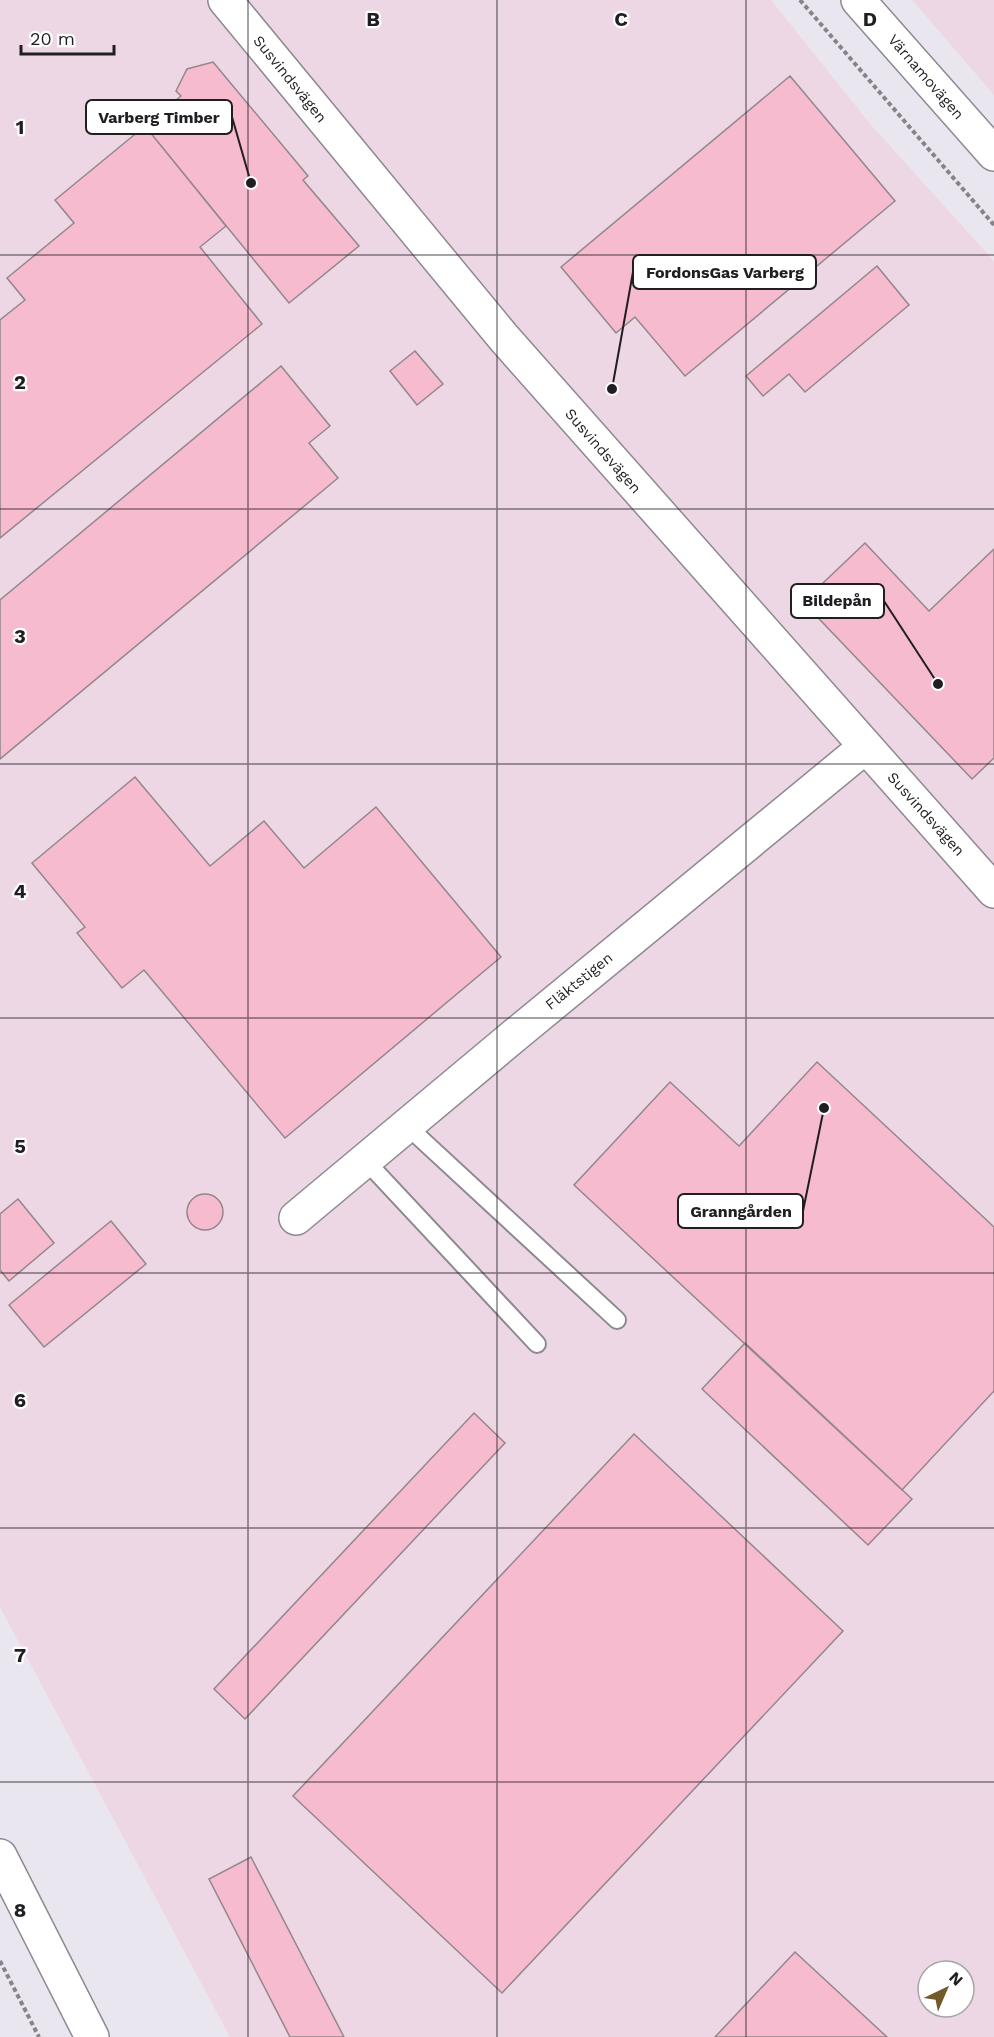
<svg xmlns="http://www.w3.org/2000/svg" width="994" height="2037" font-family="'Work Sans',sans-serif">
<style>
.industrial{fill:#edd7e5;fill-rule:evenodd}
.building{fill:#f6bbce;stroke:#93878b;stroke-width:1.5}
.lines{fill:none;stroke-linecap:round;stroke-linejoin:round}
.service-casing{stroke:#8c8992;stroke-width:20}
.minor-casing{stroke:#8c8992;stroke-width:36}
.secondary-casing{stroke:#8c8992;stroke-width:36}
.path{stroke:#86838a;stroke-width:4;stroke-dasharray:4.5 3;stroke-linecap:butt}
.service{stroke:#fff;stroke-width:16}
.minor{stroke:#fff;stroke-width:33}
.secondary{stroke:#fff;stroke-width:33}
.grid{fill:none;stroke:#201e22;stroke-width:1.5;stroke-opacity:0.55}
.labels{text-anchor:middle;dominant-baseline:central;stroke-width:4.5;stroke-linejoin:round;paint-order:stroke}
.street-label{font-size:15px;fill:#201e22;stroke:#fff}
.grid-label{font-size:20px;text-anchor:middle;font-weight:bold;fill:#201e22;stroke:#fff;stroke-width:4.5;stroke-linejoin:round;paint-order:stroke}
.leader{fill:none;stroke:#201e22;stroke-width:2}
.callout-dot{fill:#201e22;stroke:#fff;stroke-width:2}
.callout{fill:#fff;stroke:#201e22;stroke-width:2}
.callout-label{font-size:16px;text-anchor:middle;font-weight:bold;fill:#201e22}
</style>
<rect width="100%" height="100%" fill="#eae6f0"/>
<!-- industrial -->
<path class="industrial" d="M0 0H771L871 125 994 261V2037H230L0 1607ZM928 1971H964V2007H928Z
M912 0H994V95Z"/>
<!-- building -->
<path class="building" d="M213 62 308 176 303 180 359 246 289 303 145 126 181 96 176 91 187 69Z
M790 76 895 201 685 376 635 317 616 333 561 267Z
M145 126 226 226 200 247 262 324 0 538V320L25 300 7 278 74 223 55 200Z
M877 266 909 305 805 392 789 374 763 396 746 376Z
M415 351 443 384 417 405 390 371Z
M281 366 330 426 309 443 338 478 0 759V600Z
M865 543 929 611 994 549V758L972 779 803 602Z
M135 777 210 866 264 821 304 868 376 807 501 957 285 1138 144 970 122 988 77 933 85 927 32 863Z
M817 1062 994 1227V1391L902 1490 574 1185 670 1082 739 1146Z
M187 1212a18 18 0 1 1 36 0a18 18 0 1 1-36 0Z
M18 1199 54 1243 9 1281 0 1270V1214Z
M111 1221 146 1264 44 1347 9 1305Z
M745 1343 912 1499 868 1545 702 1389Z
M474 1413 505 1443 245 1719 214 1689Z
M634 1434 843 1631 502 1993 293 1796Z
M251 1857 344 2037H290L209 1879Z
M795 1952 887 2037H715Z"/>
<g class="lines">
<!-- service casing -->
<g class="service-casing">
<path id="service" d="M406 1125 617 1320
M365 1160 537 1344"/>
</g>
<!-- minor casing -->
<g class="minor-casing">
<path id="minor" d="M225 0 504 338 994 891
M296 1218 515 1035 865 747
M0 1856 92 2037"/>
</g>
<!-- secondary casing -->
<g class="secondary-casing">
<path id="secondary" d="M858 0 994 154"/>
</g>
<!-- path -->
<path class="path" d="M800 0 994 225
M0 1961 39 2037"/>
<!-- service -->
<use href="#service" class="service"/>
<!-- minor -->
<use href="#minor" class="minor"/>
<!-- secondary -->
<use href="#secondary" class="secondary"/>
</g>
<!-- grid -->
<path class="grid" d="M248 0V2037M497 0V2037M746 0V2037M0 255H994M0 509H994M0 764H994M0 1018H994M0 1273H994M0 1528H994M0 1782H994"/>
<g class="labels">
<!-- street labels -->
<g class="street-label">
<text transform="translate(926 77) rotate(49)">Värnamovägen</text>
<text transform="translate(290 79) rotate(51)">Susvindsvägen</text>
<text transform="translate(603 451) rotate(49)">Susvindsvägen</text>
<text transform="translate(926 814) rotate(48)">Susvindsvägen</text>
<text transform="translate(579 981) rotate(-39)">Fläktstigen</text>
</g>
</g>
<g class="grid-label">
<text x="373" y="26">B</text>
<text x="621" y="26">C</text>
<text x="870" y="26">D</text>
<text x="20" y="134">1</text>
<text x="20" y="389">2</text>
<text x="20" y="643">3</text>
<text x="20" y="898">4</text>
<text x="20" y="1153">5</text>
<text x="20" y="1407">6</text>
<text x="20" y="1662">7</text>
<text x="20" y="1917">8</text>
</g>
<!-- callouts -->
<path class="leader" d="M251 183L232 117M612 389L633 272M938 684L884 601M824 1108L803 1211"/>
<g class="callout-dot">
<circle cx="251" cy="183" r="6"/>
<circle cx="612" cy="389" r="6"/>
<circle cx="938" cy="684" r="6"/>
<circle cx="824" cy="1108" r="6"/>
</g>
<g class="callout">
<rect x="86" y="100" width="146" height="34" rx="6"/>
<rect x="633" y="255" width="183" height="34" rx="6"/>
<rect x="791" y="584" width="93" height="34" rx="6"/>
<rect x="678" y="1194" width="125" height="34" rx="6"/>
</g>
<g class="callout-label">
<text x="159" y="123">Varberg Timber</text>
<text x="725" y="278">FordonsGas Varberg</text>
<text x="837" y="606">Bildepån</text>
<text x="741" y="1217">Granngården</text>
</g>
<!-- north arrow -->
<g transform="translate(946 1989) rotate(44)"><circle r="28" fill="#ffffff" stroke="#a6a5a7" stroke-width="1.5"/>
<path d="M0-4.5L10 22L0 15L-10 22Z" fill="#735a2b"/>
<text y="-9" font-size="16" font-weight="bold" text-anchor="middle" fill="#201e22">N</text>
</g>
<!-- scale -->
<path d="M21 45v9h93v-9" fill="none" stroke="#201e22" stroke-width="3"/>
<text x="30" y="45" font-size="18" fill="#201e22" stroke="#ffffff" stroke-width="4.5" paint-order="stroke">20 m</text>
</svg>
